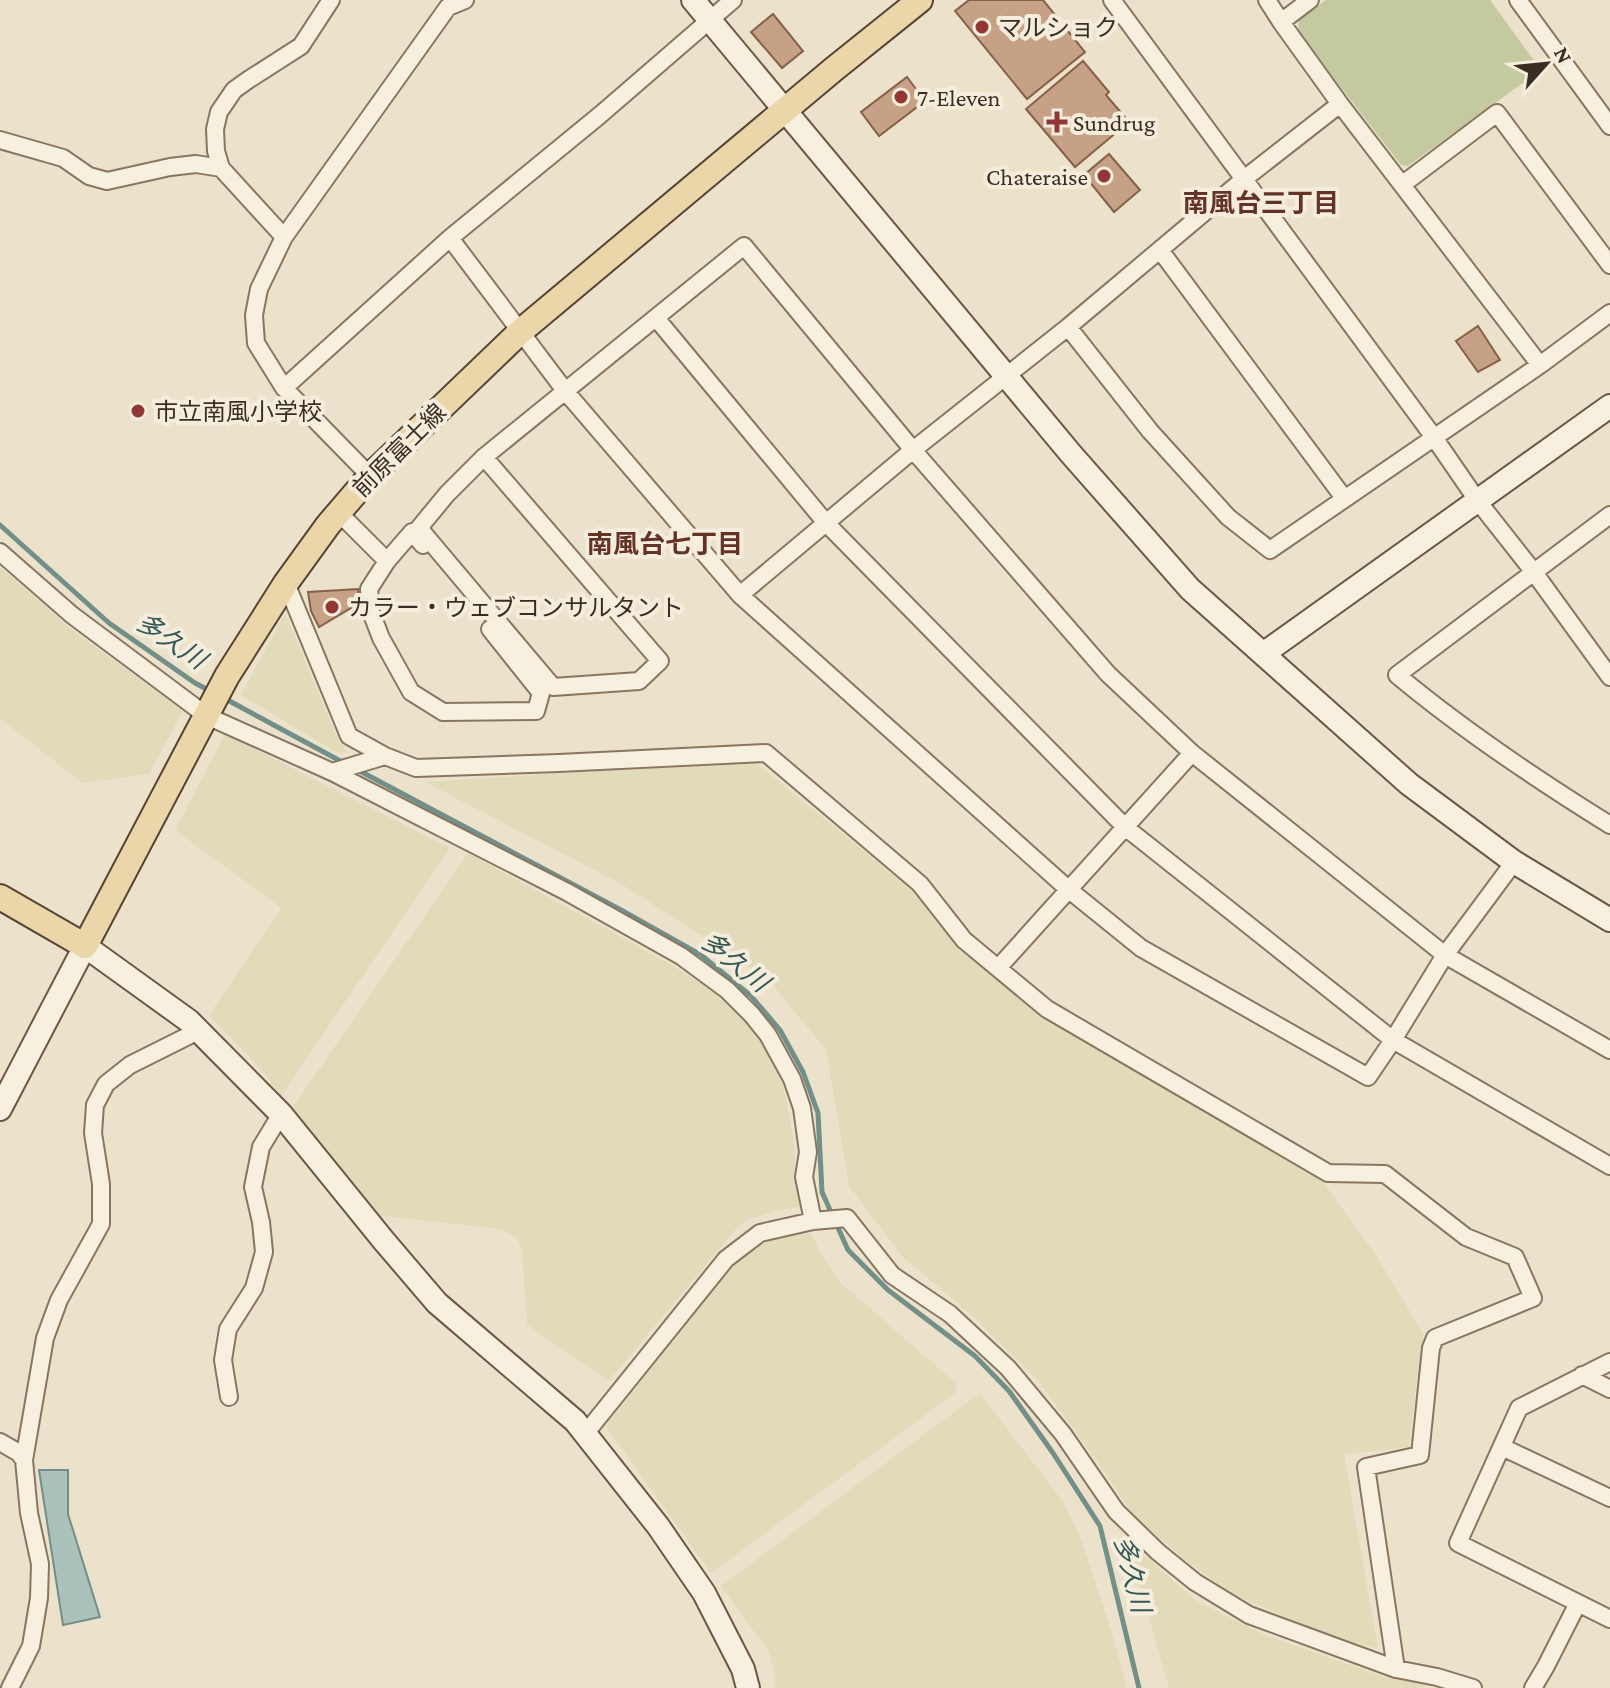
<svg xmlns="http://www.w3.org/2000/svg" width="1610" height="1688" font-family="'Crimson Pro','Noto Sans JP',serif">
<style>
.farmland{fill:#e1dbba}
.green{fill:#c4c9a0}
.water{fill:#abc1bb;stroke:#728f88;stroke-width:2}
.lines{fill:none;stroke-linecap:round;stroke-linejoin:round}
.stream{stroke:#728f88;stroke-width:5}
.building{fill:#c6a185;stroke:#856149;stroke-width:2}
.street-casing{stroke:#887661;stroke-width:20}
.secondary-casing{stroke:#6a5744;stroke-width:26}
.primary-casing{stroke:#564434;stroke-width:28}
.street{stroke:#f7f0df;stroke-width:16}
.secondary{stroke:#f7f0df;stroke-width:22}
.primary{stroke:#ead6a8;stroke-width:24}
.poi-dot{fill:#923636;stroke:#f4eddb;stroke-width:3}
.labels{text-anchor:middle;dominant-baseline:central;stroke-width:8;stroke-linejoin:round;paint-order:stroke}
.poi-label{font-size:24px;fill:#3a2e23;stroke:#f4eddb;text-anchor:start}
.street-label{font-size:24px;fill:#3a2e23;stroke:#f4eddb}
.neighbourhood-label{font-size:26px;font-weight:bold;fill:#633326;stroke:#f4eddb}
.water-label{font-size:26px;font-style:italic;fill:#335856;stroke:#f4eddb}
</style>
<rect width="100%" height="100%" fill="#ece2cc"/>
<!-- farmland -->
<path class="farmland" d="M0 567 71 629 183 711 149 774 83 783 0 719Z
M285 613 335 732 347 753 334 751 241 695Z
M225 734 450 848 281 1096 260 1068 209 1015 281 908 175 830Z
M754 761 911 890 960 951 1071 1032 1323 1182 1376 1255 1423 1333 1409 1447 1344 1454 1378 1649 1328 1635 1232 1594 1181 1556 1135 1517 1094 1457 1036 1378 970 1314 902 1256 849 1186 826 1050 767 978 621 884 425 782Z
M468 853 672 965 726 1000 759 1038 784 1088 793 1135 799 1207 774 1211 748 1220 735 1230 609 1381 531 1328 527 1323 522 1249 517 1238 501 1229 381 1216 291 1110Z
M811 1233 822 1256 842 1284 957 1384 955 1393 711 1573 607 1428 608 1423 734 1265 757 1246 778 1237Z
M980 1393 1064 1503 1081 1539 1111 1630 1127 1688H775L776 1678 768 1649 755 1633 721 1586Z
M1126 1539 1195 1600 1265 1635 1384 1677 1425 1685V1688H1169Z"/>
<!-- green -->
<path class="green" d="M1326 0H1490L1541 70 1408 166 1401 165 1298 32 1299 19Z"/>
<!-- water -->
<path class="water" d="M39 1470H68V1514L100 1617 63 1625Z"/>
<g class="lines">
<!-- stream -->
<path class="stream" d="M0 525 109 623 195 683 210 691
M222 697 344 763
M356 769 621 910 701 955 751 996 780 1030 803 1072 818 1113 822 1192 848 1250 888 1290 975 1356 1009 1391 1053 1453 1100 1526 1139 1688"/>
</g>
<!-- building -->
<path class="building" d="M969 0H1043L1085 52 1027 99 955 11Z
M773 14 803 51 782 68 751 32Z
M1083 61 1109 92 1106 95 1129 122 1075 167 1026 109Z
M907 77 925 101 879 136 861 112Z
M1109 154 1140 190 1114 212 1084 175Z
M1478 326 1500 360 1478 372 1456 341Z
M358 589 361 602 319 627 311 611 308 592Z"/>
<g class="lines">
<!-- street casing -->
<g class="street-casing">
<path id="street" d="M1112 0 1433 436 1477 500 1533 571 1610 677
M1267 0 1281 22 1340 104 1540 365
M1518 0 1610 126
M1281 22 1310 0
M0 140 63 158 89 176 107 181 170 167 196 164 221 168
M1403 184 1497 113 1610 265
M284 237 221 168 216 151 215 129 219 112 234 90 248 80 301 46 331 0
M450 238 566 392 740 595 1068 889 1141 948 1368 1077 1393 1040 1445 955 1514 862
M1160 250 1344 498
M656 318 826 523 1125 827 1393 1040 1610 1166
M1068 327 1150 431 1228 517 1270 550 1540 365 1610 313
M284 388 450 238 600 115 733 0
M484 457 660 661 639 681 553 687 419 528 447 494 484 457 744 246 913 450 1108 674 1192 753 1445 955 1610 1050
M370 476 284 388 256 343 254 315 259 289 284 237 448 7 465 0
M339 513 387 561 369 589 371 612 381 638 411 692 443 712 536 711 541 693 490 629
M1610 515 1397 675C1464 731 1536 779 1610 825
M0 552 72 615 207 716 332 772 567 892 681 956 727 990 752 1015 768 1035 792 1079 802 1108 808 1152 804 1177 813 1221
M387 561 412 532 423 545
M286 583 349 736 385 756 416 768 559 763 766 753 920 884 964 940 1047 1009 1328 1173 1385 1174 1466 1237 1515 1257 1533 1298 1435 1338 1431 1348 1420 1455 1366 1467 1396 1669 1437 1677 1473 1688
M740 595 913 450 1068 327 1244 179 1340 104
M332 772 385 756
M998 968 1192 753
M1610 1362 1519 1408 1458 1543 1610 1619
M1582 1375 1610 1389
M229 1397 223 1360 228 1329 254 1288 264 1252 261 1222 253 1187 261 1147 281 1114
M585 1434 726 1259 760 1233 813 1221 847 1218 892 1275 950 1314 1008 1368 1063 1434 1116 1511 1158 1552 1195 1582 1249 1615 1396 1669
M0 1442 19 1453 24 1460 29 1513 40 1564 39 1598 31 1646 10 1688
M1502 1447 1610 1498
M24 1460 45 1338 59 1300 101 1224V1184L93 1133 95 1105 106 1084 130 1065 198 1031
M1533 1688 1546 1666 1578 1603"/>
</g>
<!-- secondary casing -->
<g class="secondary-casing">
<path id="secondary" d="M693 0 1071 454 1190 589 1409 784 1514 862 1610 920
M1263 654 1610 406
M0 1109 85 946 189 1021 281 1114 384 1241 437 1303 575 1421 658 1526 704 1593 743 1669 748 1688"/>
</g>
<!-- primary casing -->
<g class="primary-casing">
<path id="primary" d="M0 897 85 946 227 676 286 583 328 525 370 476 521 331 834 69 920 0"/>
</g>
<!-- street -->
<use href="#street" class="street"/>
<!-- secondary -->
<use href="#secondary" class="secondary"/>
<!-- primary -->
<use href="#primary" class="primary"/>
</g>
<!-- markers -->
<g class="poi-dot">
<circle cx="982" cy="27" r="8"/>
<circle cx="901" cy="97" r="8"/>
<path d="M1053 110h8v8h8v8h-8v8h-8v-8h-8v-8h8z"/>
<circle cx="1104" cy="176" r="8"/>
<circle cx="138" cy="411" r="8"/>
<circle cx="332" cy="607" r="8"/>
</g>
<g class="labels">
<!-- poi labels -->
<g class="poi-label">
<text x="998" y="27">マルショク</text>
<text x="917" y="97">7-Eleven</text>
<text x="1073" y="122">Sundrug</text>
<text x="1088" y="176" text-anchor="end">Chateraise</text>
<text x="154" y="411">市立南風小学校</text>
<text x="348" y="607">カラー・ウェブコンサルタント</text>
</g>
<!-- street labels -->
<g class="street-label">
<text transform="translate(399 450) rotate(-45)">前原富士線</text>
</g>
<!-- neighbourhood labels -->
<g class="neighbourhood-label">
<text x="1261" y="203">南風台三丁目</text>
<text x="665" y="544">南風台七丁目</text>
</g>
<!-- water labels -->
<g class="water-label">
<text transform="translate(171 641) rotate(34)">多久川</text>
<text transform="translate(735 962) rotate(39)">多久川</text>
<text transform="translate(1132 1574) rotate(76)">多久川</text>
</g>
</g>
<!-- north arrow -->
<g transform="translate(1546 64) rotate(63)" stroke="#f4eddb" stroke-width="6" paint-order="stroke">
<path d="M0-6L14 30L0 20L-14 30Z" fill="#3a2e23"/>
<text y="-12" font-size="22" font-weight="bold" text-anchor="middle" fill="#3a2e23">N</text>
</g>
</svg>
